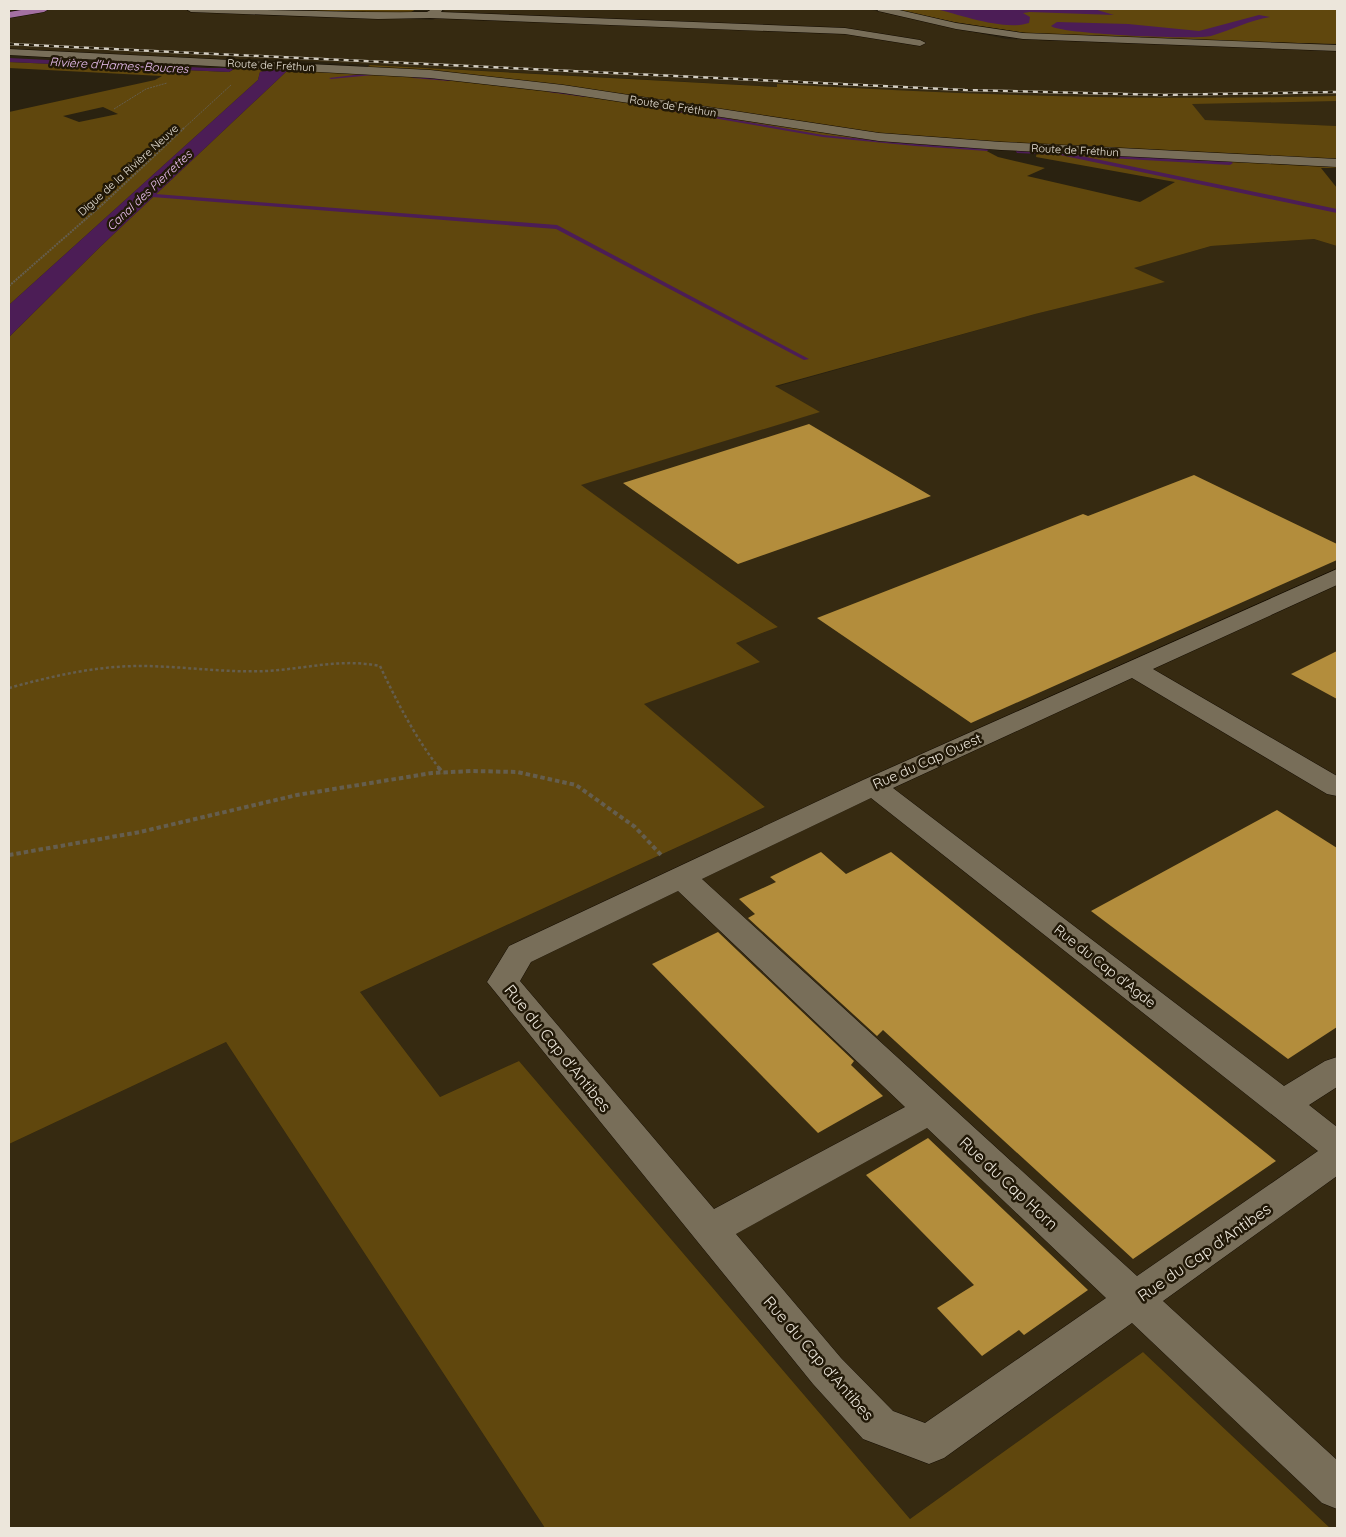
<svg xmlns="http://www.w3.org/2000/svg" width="1346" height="1537" font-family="Quicksand,sans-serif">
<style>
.built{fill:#362a11}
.green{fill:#60470d;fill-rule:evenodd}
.water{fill:#4c1d56}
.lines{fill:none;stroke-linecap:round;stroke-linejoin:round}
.stream{fill:#4c1d56;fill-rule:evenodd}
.building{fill:#b38d3c}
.minor-casing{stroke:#130b00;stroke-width:1}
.major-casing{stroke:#130b00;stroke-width:1}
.path-far3{stroke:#655e4e;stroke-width:1;stroke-dasharray:2 1;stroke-linecap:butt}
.path-far2{stroke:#655e4e;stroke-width:2;stroke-dasharray:2 1;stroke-linecap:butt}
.path-far1{stroke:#655e4e;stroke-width:2.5;stroke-dasharray:3 2.5;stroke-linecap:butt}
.path{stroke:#655e4e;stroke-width:4;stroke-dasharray:4.5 3;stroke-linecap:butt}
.minor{fill:#786e59;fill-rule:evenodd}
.major{fill:#a470a2;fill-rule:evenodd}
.rail-casing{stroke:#d3cdc1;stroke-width:2.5}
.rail{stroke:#211807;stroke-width:2;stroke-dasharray:5;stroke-linecap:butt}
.labels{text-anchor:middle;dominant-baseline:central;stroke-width:5;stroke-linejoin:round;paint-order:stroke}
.far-street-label{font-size:11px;fill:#ece6db;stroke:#211807}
.far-water-label{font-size:12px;font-style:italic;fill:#ecc1f4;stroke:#211807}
.street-label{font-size:14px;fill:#ece6db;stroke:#211807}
.near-street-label{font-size:16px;fill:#ece6db;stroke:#211807}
</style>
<rect width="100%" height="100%" fill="#2a2210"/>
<!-- built -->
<path class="built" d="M9 9 199 10 433 20 446 9H867L1006 39 1337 50V126L1205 120 822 89 265 59H211L9 49Z
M1314 239 1337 246V1528H1330L1143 1352 910 1519 519 1061 440 1097 360 992 765 807 643 704 759 662 736 643 778 627 580 485 819 412 775 387 1035 314 1164 282 1133 268 1211 246Z
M226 1042 545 1528H9V1144Z"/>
<!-- green -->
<path class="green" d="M277 9H416L408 14Z
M894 9H1337V44L1045 36 954 22Z
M9 62 229 72 236 68 269 70 260 72 258 80 9 305V112L155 80 162 76 9 68ZM103 107 118 114 79 122 63 116Z
M370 65 777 87V84C963 95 1150 101 1337 96V101L1192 104 1205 120 1337 126V168H1321L1337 188V246L1314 239 1211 246 1134 268 1165 282 1035 314 775 386 820 412 581 485 778 627 736 643 760 662 644 704 765 807 360 992 440 1097 519 1061 910 1519 1143 1352 1330 1528H545L226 1042 9 1144V337L101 246 289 69 361 71ZM979 147 1037 151 1036 157 1175 182 1140 202 1027 176 1045 168 998 157Z"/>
<!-- water -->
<path class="water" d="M936 9H1094L1114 15 1030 12 1023 13 1030 17 1029 23C1004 31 961 15 936 9Z
M1259 15 1270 17C1250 20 1231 30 1211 36 1195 40 1060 34 1051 26L1057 22 1128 24 1199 31Z
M9 58 208 68H236L229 72 9 62Z
M271 69H289L101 246 9 337V305L258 80 260 72Z"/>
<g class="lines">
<!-- stream -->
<path class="stream" d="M371 73 373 75 331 79 329 78Z
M411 76 449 79 451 80 449 81 413 78Z
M546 90 585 95 587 96 585 97 548 92Z
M651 105 823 135 915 144 987 147 990 149 987 151 915 146 823 137 649 107Z
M1015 150 1062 152 1337 209V213L1060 155 1017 153Z
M1090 154 1230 161 1233 163 1230 165 1092 157Z
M142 193 557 225 809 359 804 360 556 229 140 196 139 195Z"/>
</g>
<!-- building -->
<path class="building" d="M809 424 931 496 738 564 623 483Z
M1194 475 1337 544V560L971 723 817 618 1083 514 1088 516Z
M1337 651V699L1291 674Z
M1277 810 1337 848V1027L1288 1059 1091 911Z
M821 852 846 874 891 852 1276 1161 1133 1259 883 1030 877 1036 748 918 755 914 739 899 776 882 770 877Z
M718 932 854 1061 851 1065 883 1096 818 1133 652 964Z
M928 1138 1088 1290 1024 1335 1019 1330 982 1356 937 1308 974 1285 866 1175Z"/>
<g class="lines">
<!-- minor casing -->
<g class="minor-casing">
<path id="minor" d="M186 9C266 9 347 13 427 12L432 9H443L441 12 845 28 920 40 926 43 920 46 845 34 430 18 378 19 191 12Z
M877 9H895L956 23 1023 33 1337 45V51L1023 39 956 29 878 11Z
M9 49 430 70 563 85 879 133 1001 142 1337 159V167L1001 150 879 141 563 93 430 78 9 55Z
M1337 569V585L1153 669 1337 776V796L1327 794 1132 678 893 788 1284 1086 1325 1061 1337 1057V1087L1309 1105 1337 1127V1176L1163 1301 1337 1460V1509L1322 1503 1132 1323 944 1458 929 1464 863 1439 813 1384 487 982 509 946 863 780ZM871 798 1318 1151 1137 1276 702 879ZM678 891 905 1107 714 1209 520 981 531 962ZM927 1128 1106 1298 925 1423 893 1411 841 1358 736 1234Z"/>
</g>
<!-- major casing -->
<g class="major-casing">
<path id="major" d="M27 9H49L44 12 9 18V12Z"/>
</g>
<!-- path-far3 -->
<path class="path-far3" d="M114 109 146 89 167 83
M183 129 231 85"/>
<!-- path-far2 -->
<path class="path-far2" d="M9 286 103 204 184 128"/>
<!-- path-far1 -->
<path class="path-far1" d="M9 688C52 676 96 666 140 666 182 666 224 673 266 671 305 669 341 658 380 666 397 702 415 737 439 768"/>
<!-- path -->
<path class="path" d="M438 767 443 773
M9 855 140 832 297 795 432 773 472 771 517 772 576 785 635 827 662 856"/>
<!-- minor -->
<use href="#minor" class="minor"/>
<!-- major -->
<use href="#major" class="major"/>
<!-- rail casing -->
<g class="rail-casing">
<path id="rail" d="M9 44 965 90 1162 95 1337 92"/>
</g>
<!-- rail -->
<use href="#rail" class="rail"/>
</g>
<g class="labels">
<!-- far-street labels -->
<g class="far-street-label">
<text transform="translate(271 65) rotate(3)">Route de Fréthun</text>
<text transform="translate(673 106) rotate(9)">Route de Fréthun</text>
<text transform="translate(1075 150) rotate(3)">Route de Fréthun</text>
<text transform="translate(128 170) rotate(-42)">Digue de la Rivière Neuve</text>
</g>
<!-- far-water labels -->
<g class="far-water-label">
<text transform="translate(119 65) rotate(3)">Rivière d'Hames-Boucres</text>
<text transform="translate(149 190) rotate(-43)">Canal des Pierrettes</text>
</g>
<!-- street labels -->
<g class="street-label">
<text transform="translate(927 761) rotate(-24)">Rue du Cap Ouest</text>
<text transform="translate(1105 966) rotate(38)">Rue du Cap d'Agde</text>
</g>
<!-- near-street labels -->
<g class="near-street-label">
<text transform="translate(558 1048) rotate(51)">Rue du Cap d'Antibes</text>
<text transform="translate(1009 1183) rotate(43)">Rue du Cap Horn</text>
<text transform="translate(1204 1252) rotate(-35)">Rue du Cap d'Antibes</text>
<text transform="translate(819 1358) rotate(49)">Rue du Cap d'Antibes</text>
</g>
</g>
<!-- border -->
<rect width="1346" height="1537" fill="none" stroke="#ece6db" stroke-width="20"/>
</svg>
